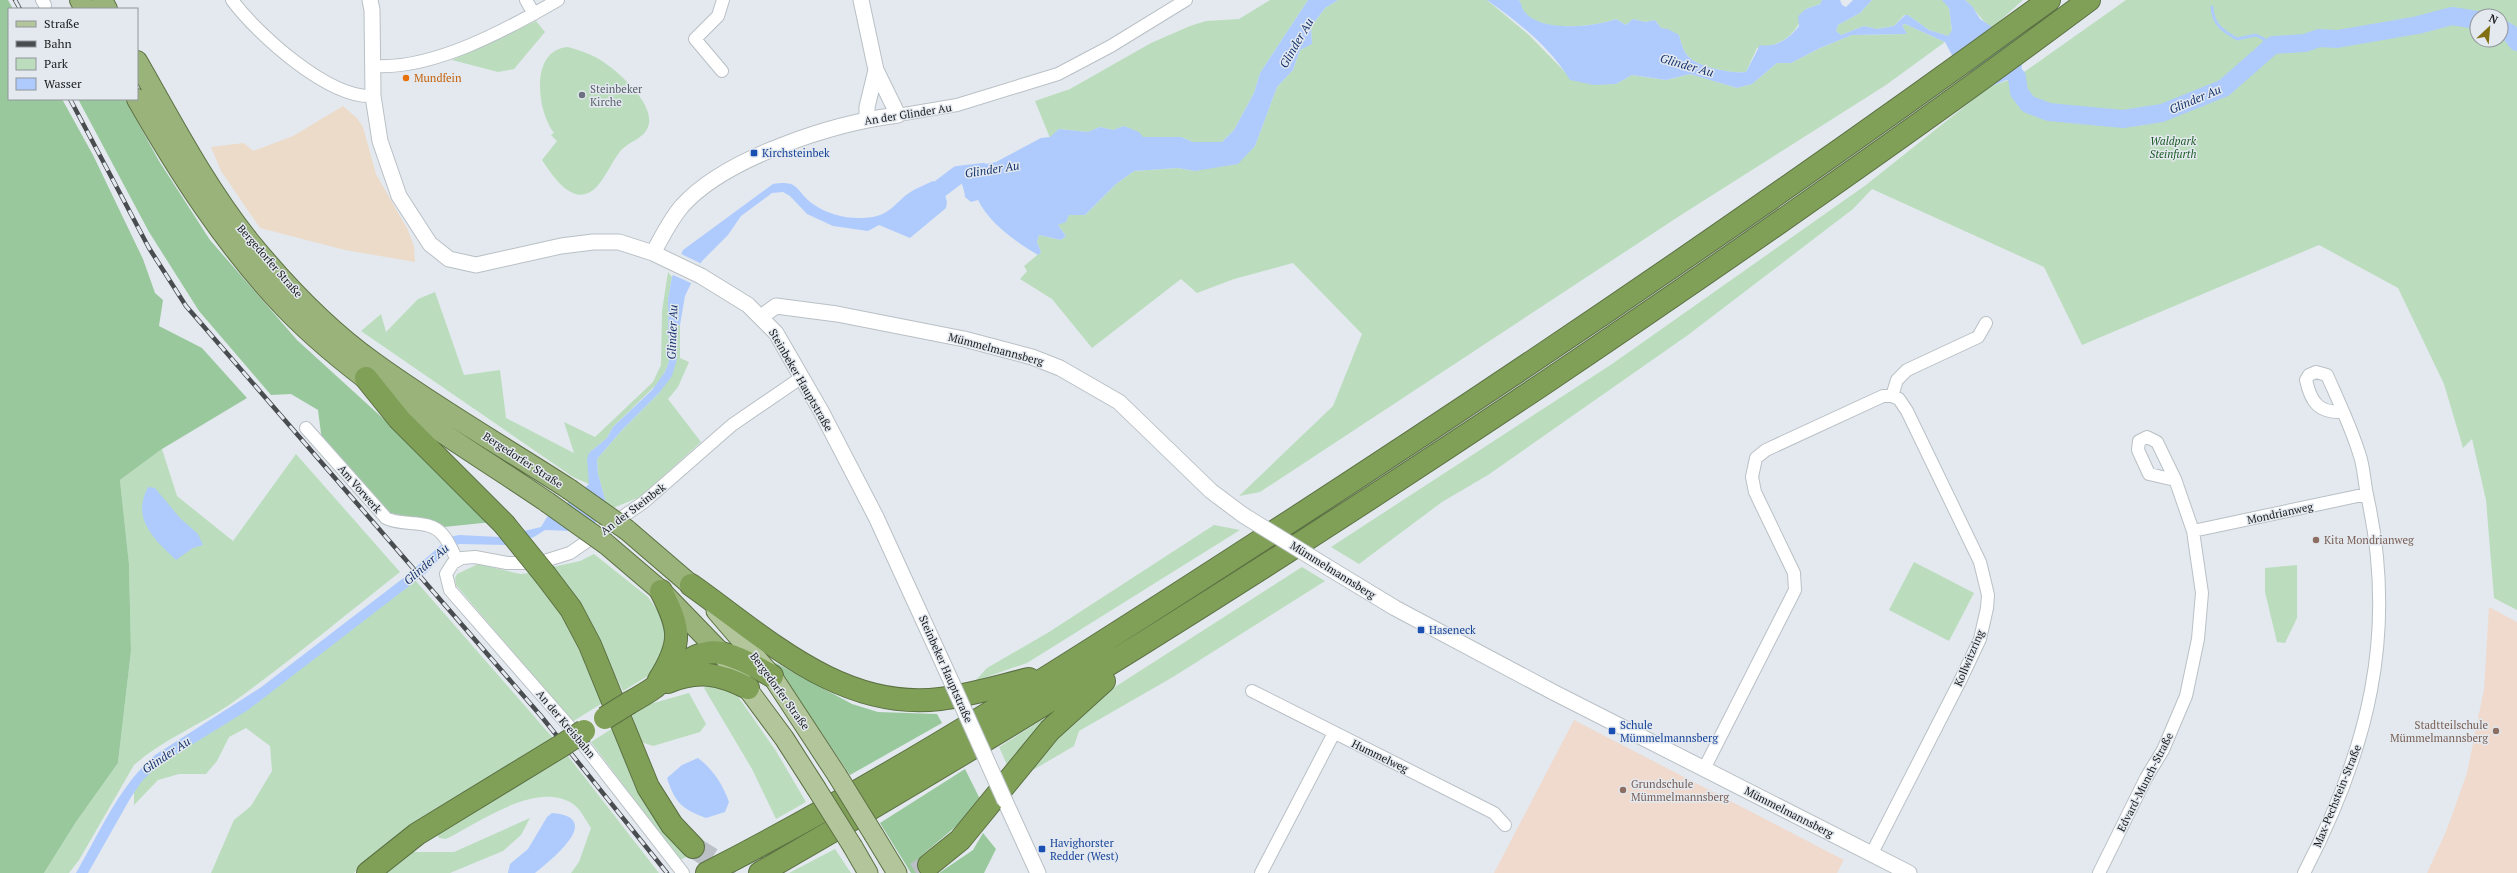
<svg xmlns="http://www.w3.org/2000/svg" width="2517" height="873" font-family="'PT Serif',serif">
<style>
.commercial{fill:#eddbca}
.education{fill:#f0dacd}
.green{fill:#bbddbd;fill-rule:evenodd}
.forest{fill:#9ac89d}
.water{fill:#afcbfd}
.pier{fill:#e3e9ef}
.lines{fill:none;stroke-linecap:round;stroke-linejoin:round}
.stream{stroke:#afcbfd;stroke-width:3}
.river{stroke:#afcbfd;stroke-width:18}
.motorway-tunnel{stroke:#bac0c5;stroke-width:22;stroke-dasharray:22 11;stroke-linecap:butt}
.minor-casing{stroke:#b9c0c5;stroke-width:14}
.tertiary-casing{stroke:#b9c0c5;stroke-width:17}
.primary-casing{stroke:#5c7143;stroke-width:21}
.trunk-casing{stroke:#5c7143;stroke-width:22}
.motorway-casing{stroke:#5c7143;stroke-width:24}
.minor{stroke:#fff;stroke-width:12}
.tertiary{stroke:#fff;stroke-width:15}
.primary{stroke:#b3c69b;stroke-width:19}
.trunk{stroke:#9ab37a;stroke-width:20}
.motorway{stroke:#80a058;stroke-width:22}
.rail-casing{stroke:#4a4d50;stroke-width:4.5}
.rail{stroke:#e3e9ef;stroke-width:3;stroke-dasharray:9;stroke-linecap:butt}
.tertiary-bridge-casing{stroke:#b9c0c5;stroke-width:17;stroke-linecap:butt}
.primary-bridge-casing{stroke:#5c7143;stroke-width:21;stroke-linecap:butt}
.trunk-bridge-casing{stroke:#5c7143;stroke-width:22;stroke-linecap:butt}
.motorway-bridge-casing{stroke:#5c7143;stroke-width:24;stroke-linecap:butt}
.tertiary-bridge{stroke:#fff;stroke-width:15}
.primary-bridge{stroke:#b3c69b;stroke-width:19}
.trunk-bridge{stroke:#9ab37a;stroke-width:20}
.motorway-bridge{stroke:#80a058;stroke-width:22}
.food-dot{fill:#e8710a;stroke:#e3e9ef;stroke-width:1.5}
.worship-dot{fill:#6b7280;stroke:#e3e9ef;stroke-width:1.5}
.transit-dot{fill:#1a4fb4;stroke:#e3e9ef;stroke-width:1.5}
.education-dot{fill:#8d6e63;stroke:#e3e9ef;stroke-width:1.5}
.labels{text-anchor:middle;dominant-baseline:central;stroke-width:3;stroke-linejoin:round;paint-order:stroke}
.food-label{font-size:11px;fill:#c56008;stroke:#e3e9ef;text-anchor:start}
.worship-label{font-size:11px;fill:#5b616d;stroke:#e3e9ef;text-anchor:start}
.street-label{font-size:11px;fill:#181a1c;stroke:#e3e9ef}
.park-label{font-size:11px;font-style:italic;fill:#1a5a24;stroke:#e3e9ef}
.transit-label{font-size:11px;fill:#164399;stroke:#e3e9ef;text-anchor:start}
.education-label{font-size:11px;fill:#785e54;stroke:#e3e9ef;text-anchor:start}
.water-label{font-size:12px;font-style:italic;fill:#17356f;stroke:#e3e9ef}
</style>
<rect width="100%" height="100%" fill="#e3e9ef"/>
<!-- commercial -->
<path class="commercial" d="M343 106 357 118 363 127 376 174 408 230 414 246 415 262 345 250 260 228 221 171 211 147 244 143 253 151 293 136Z"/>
<!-- education -->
<path class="education" d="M2489 607 2517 622V873H2427L2447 829 2467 773 2484 689Z
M1574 720 1844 860 1837 873H1494Z"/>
<!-- green -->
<path class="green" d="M1270 0H1308L1260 73 1254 93 1234 130 1222 142H1193L1181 137H1142L1124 126 1113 130 1100 127 1088 132 1059 129 1050 138 1035 101 1070 89 1151 43 1190 26 1206 21 1239 19Z
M1338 0H1487L1529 35 1565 72 1616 84 1632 75 1666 80 1690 74 1737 88 1752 84 1777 63H1791L1820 48 1852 35 1907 34 1902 25 1905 24 1945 42 1947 36 1929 30 1908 15H1904L1894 26 1877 29 1864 26 1841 35 1836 31 1838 25 1860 13 1872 0H1944L1949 8 1952 31 1945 42 1886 85 1681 215 1260 492 1239 496 1333 406 1362 334 1293 263 1234 279 1197 293 1181 279 1092 348 1052 299 1020 279 1027 271 1024 266 1041 252 1037 242 1039 235 1061 240 1066 236 1058 225 1069 215H1085L1116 184 1134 171 1178 168 1195 171 1255 146 1277 87 1293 70 1300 50 1312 43 1311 27 1325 8Z
M1519 0H1822L1820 4 1806 9C1795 35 1786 44 1757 48L1746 72C1733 74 1698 67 1689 57 1683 52 1681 42 1679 35L1661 28 1655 20 1645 22 1633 19 1626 25 1616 19C1595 27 1540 33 1524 12 1522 9 1521 3 1519 0Z
M1965 0H2023L1992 28C1979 19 1976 9 1965 0Z
M2126 0H2517V610L2494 598 2486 500 2472 439 2463 448 2444 384 2398 288 2319 245 2082 345 2044 267 1872 189 1853 209 1688 335 1488 475 1442 502 1359 564 1331 547 1612 364 1866 185 1989 87 2017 77ZM2477 16H2501V40H2477Z
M536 21 545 32 514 69 498 72 452 60Z
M568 47C578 50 588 53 597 58 615 68 657 104 648 127 643 140 626 142 619 153 612 162 607 174 599 184 576 212 554 178 542 160L557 141 551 135 554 133C537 111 529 50 568 47Z
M668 272 672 277 668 299 669 362 662 379 613 427 607 438 589 453V484L573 477 361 331 381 314 386 332 418 299 435 292 464 375 500 370 506 418 574 453 564 422 595 437 653 382 661 365 662 311Z
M680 325V358L689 362 678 387 668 399 701 442 640 497 608 510 598 474 597 459 622 430 659 393 677 359 676 326Z
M162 449 177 496 233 541 296 454 400 572C344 616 288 663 229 705 198 726 162 740 134 765L79 860 69 873H44L76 822 118 763 131 651 129 564 120 480Z
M1214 525 1240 530 1027 663 975 681 987 668 1049 632Z
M594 554 648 597 666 623 664 653 648 676 623 691C602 647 582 606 553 567L580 561Z
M1914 562 1974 593 1949 641 1889 610Z
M478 564 520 574 529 573C565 607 583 658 604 702L572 722 456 585 455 578 457 574Z
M2297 565V618L2285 643 2277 642 2265 592V568Z
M1302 567 1325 581 1173 677 1079 731 1074 746 1033 770 1029 764 1104 694Z
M415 580 553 738 363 862 354 873H211L234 820 251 806 272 771 270 746 246 728 229 737 217 761 206 774H179L158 780 134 805V792L149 768 206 734Z
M711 682 737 695 776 751 806 802 776 819 752 769 704 688Z
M689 693 706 724 700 732 653 746 641 742 632 715 643 706Z
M1053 713 1008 767 999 747Z
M613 728 634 785 664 829 690 855 680 860 591 742Z
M563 752 568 756 659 873H571L579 862 591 828C586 821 580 808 573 804 537 780 478 823 446 839L439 838 436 832Z
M530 818 521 835 503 851 450 873H384L411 852H454Z
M835 849 851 873H789Z"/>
<!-- forest -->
<path class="forest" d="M0 0H8L13 9H9V99H62L93 155 143 259 155 293 163 300 159 326 202 348 247 398 162 449 120 480 129 564 131 651 118 763 76 822 44 873H0Z
M78 99H125L159 161 210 240 297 340 433 464 492 522 444 527 420 519 390 513 322 441 318 410 291 394 271 395 199 311 149 232Z
M774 662 852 704 878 712 937 714 942 723 850 775Z
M965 769 980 799 967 817 921 856 931 873H911L880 823Z
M983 833 996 849 984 873H939L973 850Z"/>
<!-- water -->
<path class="water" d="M1308 0H1338L1325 8 1311 27 1312 44 1300 50 1293 70 1277 87 1255 146 1238 164 1195 171 1178 168 1134 171 1116 184 1085 215H1069L1066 222 1058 225 1066 236 1061 240 1039 235 1037 242 1041 252 1038 255C1017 243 989 223 978 200L971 202 965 197C964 186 959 180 958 170L996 162 1041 138 1050 137 1059 129 1088 132 1100 127 1113 130 1124 126 1139 132 1143 137H1181L1193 142H1222L1234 130 1254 93 1260 73Z
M1487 0H1519C1521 3 1522 8 1524 11 1540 33 1595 27 1616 19L1626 25 1633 19 1645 22 1655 20 1661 28 1668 29 1679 35C1681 42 1683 52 1689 57 1698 67 1733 74 1746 72L1760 45C1776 48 1790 38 1799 26L1798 16 1806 9 1820 4 1822 0H1840L1842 5 1846 7 1853 0H1872L1860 13 1838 25 1836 31 1841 35 1864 26 1877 29 1894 26 1905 15H1908L1929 30 1948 36 1952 30 1949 8 1942 0H1965L1972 6 1980 19 2014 41 2022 63 2021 74 1989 87 1953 57 1945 42 1905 24 1902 25 1907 34 1852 35 1820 48 1791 63H1777L1752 84 1737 88 1690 74 1666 80 1632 75 1616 84 1594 85 1570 80C1551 48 1517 21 1487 0Z
M933 181 942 185 947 202 946 208 910 238 879 225 868 231 833 226 807 214 790 196 783 192 772 193 741 216 728 235 702 261 685 296 680 325 676 326 677 359 672 376 659 393 622 430 597 459 598 474 608 510 595 523 571 531 545 530 534 537 507 545 459 544 447 551 426 573 248 710 159 765 142 781 131 797 88 873H76C100 832 119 786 155 755L260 688 406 576 450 537 459 535 499 537 541 527 547 517 565 505 589 484 587 459 589 453 607 438 613 427 652 390 665 372 669 362 668 299 672 277 683 250 773 184C800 179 796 192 813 204 831 217 856 221 877 216 892 212 897 201 909 193 916 188 925 185 933 181Z
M148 487 155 488 180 518 198 534 203 545 193 548 176 560C154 539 131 519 148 487Z
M698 758C713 769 723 785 729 802L725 812 706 818C682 809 675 803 667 778L682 765Z
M552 813C606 817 550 861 535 873H508L510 864 528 849 547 817Z"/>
<!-- pier -->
<path class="pier" d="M681 254 702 264 693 284 671 274Z"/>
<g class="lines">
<!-- stream -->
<path class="stream" d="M2212 7C2213 25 2223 31 2237 39L2256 35 2264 39 2266 51"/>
<!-- river -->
<path class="river" d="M2501 28 2511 34 2517 42
M1999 60 2017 77 2019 92 2028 104 2049 112 2123 119 2162 113 2224 88 2273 45 2305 43 2319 38 2337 39 2418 25 2452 16 2477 20
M924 201 958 175 983 172"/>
<!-- motorway-tunnel -->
<path class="motorway-tunnel" d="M693 847 735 873
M916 873 929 865"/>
<!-- minor casing -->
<g class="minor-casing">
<path id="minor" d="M42 0 45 5
M232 0C257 34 329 99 373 96
M526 0 534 14
M374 66C433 70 508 29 558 0
M722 71 695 39 718 16 723 0
M898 115 957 105 1058 74 1111 46 1186 0
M306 428 386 518C403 527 430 518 443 535 449 542 453 552 457 560
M2193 531 2367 494
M1252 691 1494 813 1505 825
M1704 769 1795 590 1794 573 1755 492 1752 477 1756 458 1766 450 1883 396H1892L1897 380 1907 370 1978 337 1986 323
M1872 853 1961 679 1980 639 1987 608 1988 595 1980 562 1907 411 1899 399 1892 396
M683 873 568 725 450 590 446 574 453 563 462 558 475 557 507 563H538L570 553 644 502 732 425 802 377
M1261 873 1334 733
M2099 873 2146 778 2163 750 2186 696 2198 639 2202 593 2193 531 2175 479 2157 442 2147 437 2139 441 2138 450 2149 474 2175 480
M2304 873C2368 750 2398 633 2367 495 2364 481 2364 466 2359 453 2351 427 2338 400 2327 375L2316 372 2309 375 2306 380C2311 403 2319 413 2343 412"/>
</g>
<!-- tertiary casing -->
<g class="tertiary-casing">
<path id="tertiary" d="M370 0 372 10 373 96 380 141 399 196 430 244 449 259 476 265 561 246 593 242H619L653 253 701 276 748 305 776 333 821 411 876 517 952 683
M867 119V107L876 70
M653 253C662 237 670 220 682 206 726 157 834 123 898 115L876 70 861 0
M761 317 776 306 837 314 964 339 1032 357 1060 368 1119 402 1211 491 1243 515
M1329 568 1395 608 1553 692 1909 873
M1005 801 1038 873"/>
</g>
<!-- primary casing -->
<g class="primary-casing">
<path id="primary" d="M716 611 772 676 837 775
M721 653 784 738 816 788
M874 835 897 873
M853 847 868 873"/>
</g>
<!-- trunk casing -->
<g class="trunk-casing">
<path id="trunk" d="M80 0 85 9
M102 0 107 9
M137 61C172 122 205 186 249 241 285 285 327 329 373 362 436 408 504 447 569 489
M137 99C179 173 226 246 285 308 358 384 460 443 547 502
M627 530 691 585
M606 544 661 591 721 653"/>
</g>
<!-- motorway casing -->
<g class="motorway-casing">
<path id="motorway" d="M366 378 399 419 504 524
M546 576 571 609 590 645 648 787 672 825 693 847
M691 585C766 638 841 711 940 699 971 695 1000 686 1029 679
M659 680C683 642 680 628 661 591
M668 682C698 669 720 674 748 688
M629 703C638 698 647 693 655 687 673 672 695 648 721 653 739 657 756 667 772 676
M929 865 960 840 1050 730 1104 681
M368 873 417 834 561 746
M707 873C900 774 1084 655 1266 537 1532 365 1793 187 2049 0
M760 873C1028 719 1289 554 1546 382 1730 258 1912 132 2089 0"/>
</g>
<!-- minor -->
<use href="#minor" class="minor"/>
<!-- tertiary -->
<use href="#tertiary" class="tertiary"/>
<!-- primary -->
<use href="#primary" class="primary"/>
<!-- trunk -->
<use href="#trunk" class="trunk"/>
<!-- motorway -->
<use href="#motorway" class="motorway"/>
<!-- rail casing -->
<g class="rail-casing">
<path id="rail" d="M15 0 20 9
M70 99 149 248 186 306 541 716 667 873"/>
</g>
<!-- rail -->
<use href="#rail" class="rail"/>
<!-- tertiary-bridge casing -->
<g class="tertiary-bridge-casing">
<path id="tertiary-bridge" d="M1243 515 1329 568
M952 683 1005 801"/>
</g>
<!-- primary-bridge casing -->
<g class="primary-bridge-casing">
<path id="primary-bridge" d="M837 775 874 835
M816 788 853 847"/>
</g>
<!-- trunk-bridge casing -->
<g class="trunk-bridge-casing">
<path id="trunk-bridge" d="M569 489 627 530
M547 502 606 544"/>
</g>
<!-- motorway-bridge casing -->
<g class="motorway-bridge-casing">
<path id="motorway-bridge" d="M504 524 546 576
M605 718 629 703
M561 746 584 731"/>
</g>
<!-- tertiary-bridge -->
<use href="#tertiary-bridge" class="tertiary-bridge"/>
<!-- primary-bridge -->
<use href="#primary-bridge" class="primary-bridge"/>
<!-- trunk-bridge -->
<use href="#trunk-bridge" class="trunk-bridge"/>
<!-- motorway-bridge -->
<use href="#motorway-bridge" class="motorway-bridge"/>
</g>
<!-- markers -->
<circle class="food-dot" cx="406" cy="78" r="4"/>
<circle class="worship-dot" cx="582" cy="95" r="4"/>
<g class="transit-dot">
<rect x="750" y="149" width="8" height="8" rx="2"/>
<rect x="1417" y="626" width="8" height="8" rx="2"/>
<rect x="1608" y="727" width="8" height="8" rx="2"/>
<rect x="1038" y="845" width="8" height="8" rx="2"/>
</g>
<g class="education-dot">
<circle cx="2316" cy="540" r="4"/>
<circle cx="2496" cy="731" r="4"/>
<circle cx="1623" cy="790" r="4"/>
</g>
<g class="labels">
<!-- food labels -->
<g class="food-label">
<text x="414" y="78">Mundfein</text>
</g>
<!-- worship labels -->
<g class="worship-label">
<text x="590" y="89">Steinbeker<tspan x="590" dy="13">Kirche</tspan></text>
</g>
<!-- street labels -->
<g class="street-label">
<text transform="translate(908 114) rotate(-9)">An der Glinder Au</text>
<text transform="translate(270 261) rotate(49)">Bergedorfer Straße</text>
<text transform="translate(996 349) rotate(15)">Mümmelmannsberg</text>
<text transform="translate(801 380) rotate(60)">Steinbeker Hauptstraße</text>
<text transform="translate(523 460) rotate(33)">Bergedorfer Straße</text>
<text transform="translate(360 489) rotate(49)">Am Vorwerk</text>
<text transform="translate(633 509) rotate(-37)">An der Steinbek</text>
<text transform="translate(2280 513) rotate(-12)">Mondrianweg</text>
<text transform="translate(1333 570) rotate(32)">Mümmelmannsberg</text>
<text transform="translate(1969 658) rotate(-67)">Kollwitzring</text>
<text transform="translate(946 669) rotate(66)">Steinbeker Hauptstraße</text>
<text transform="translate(780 691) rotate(54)">Bergedorfer Straße</text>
<text transform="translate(566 724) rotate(50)">An der Kreisbahn</text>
<text transform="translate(1380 756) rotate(26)">Hummelweg</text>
<text transform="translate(2145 782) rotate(-63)">Edvard-Munch-Straße</text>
<text transform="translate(2337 796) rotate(-68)">Max-Pechstein-Straße</text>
<text transform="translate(1789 812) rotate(27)">Mümmelmannsberg</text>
</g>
<!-- park labels -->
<g class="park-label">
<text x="2173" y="141">Waldpark<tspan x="2173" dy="13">Steinfurth</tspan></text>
</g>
<!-- transit labels -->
<g class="transit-label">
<text x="762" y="153">Kirchsteinbek</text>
<text x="1429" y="630">Haseneck</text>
<text x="1620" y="725">Schule<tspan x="1620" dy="13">Mümmelmannsberg</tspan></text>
<text x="1050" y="843">Havighorster<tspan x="1050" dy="13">Redder (West)</tspan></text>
</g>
<!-- education labels -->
<g class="education-label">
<text x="2324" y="540">Kita Mondrianweg</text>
<text x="2488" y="725" text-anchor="end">Stadtteilschule<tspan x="2488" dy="13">Mümmelmannsberg</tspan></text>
<text x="1631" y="784">Grundschule<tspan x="1631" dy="13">Mümmelmannsberg</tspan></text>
</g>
<!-- water labels -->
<g class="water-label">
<text transform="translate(1296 43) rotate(-60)">Glinder Au</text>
<text transform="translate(1687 65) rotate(16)">Glinder Au</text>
<text transform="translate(2195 99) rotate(-23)">Glinder Au</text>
<text transform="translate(992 169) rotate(-9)">Glinder Au</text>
<text transform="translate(672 332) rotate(-88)">Glinder Au</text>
<text transform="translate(426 564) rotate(-41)">Glinder Au</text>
<text transform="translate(166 755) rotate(-34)">Glinder Au</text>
</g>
</g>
<!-- legend -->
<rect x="8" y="8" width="130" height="92" fill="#e3e9ef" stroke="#92969b"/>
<rect x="16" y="21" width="20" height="6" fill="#b3c69b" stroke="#92969b"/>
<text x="44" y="28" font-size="12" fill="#181a1c">Straße</text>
<rect x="16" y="41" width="20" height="6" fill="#4a4d50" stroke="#92969b"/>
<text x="44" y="48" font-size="12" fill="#181a1c">Bahn</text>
<rect x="16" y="58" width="20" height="12" fill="#bbddbd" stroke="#92969b"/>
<text x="44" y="68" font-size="12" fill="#181a1c">Park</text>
<rect x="16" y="78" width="20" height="12" fill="#afcbfd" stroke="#92969b"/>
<text x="44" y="88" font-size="12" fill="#181a1c">Wasser</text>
<!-- north arrow -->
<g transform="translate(2489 28) rotate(26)"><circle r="19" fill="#e3e9ef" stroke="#92969b"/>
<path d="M0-3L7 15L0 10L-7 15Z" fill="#817111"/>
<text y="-6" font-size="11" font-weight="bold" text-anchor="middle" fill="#181a1c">N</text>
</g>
</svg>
